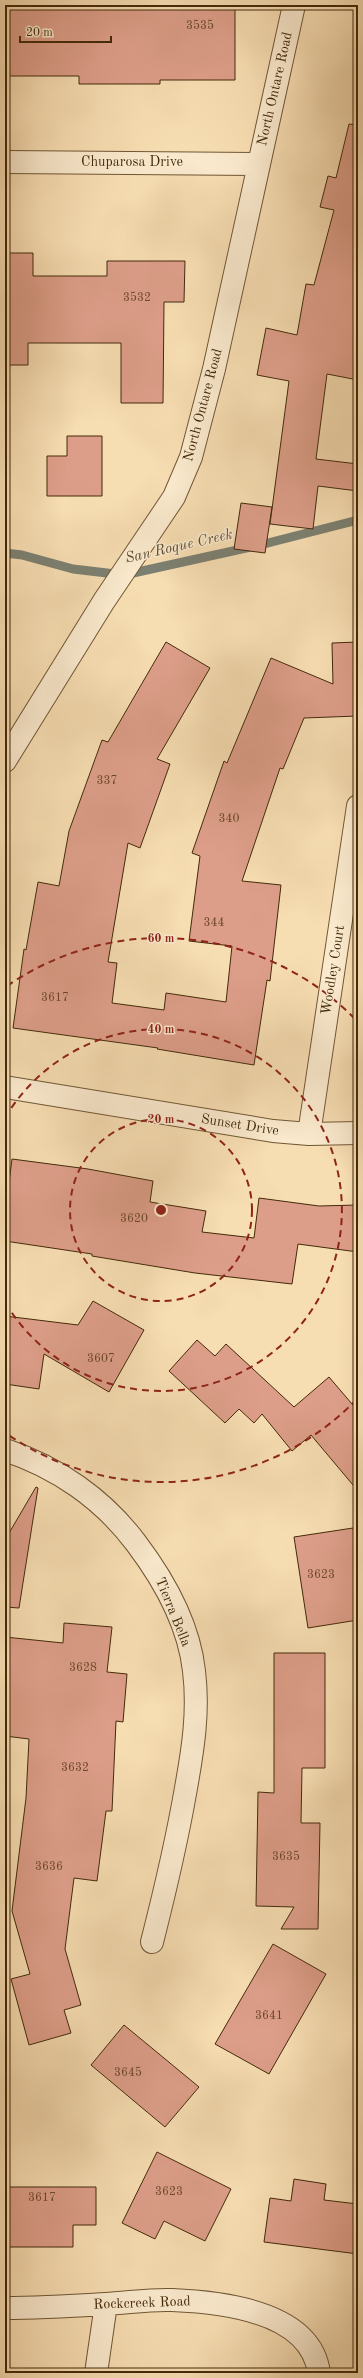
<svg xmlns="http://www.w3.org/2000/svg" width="363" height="2378" font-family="'Old Standard TT',serif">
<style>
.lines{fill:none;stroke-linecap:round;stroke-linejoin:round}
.stream{stroke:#7c8072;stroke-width:9}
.building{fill:#dd9e89;stroke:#432a0a}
.minor-casing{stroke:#705734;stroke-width:24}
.minor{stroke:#fae9cd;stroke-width:22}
.ring{fill:none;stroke:#8f2418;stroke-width:2;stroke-dasharray:7 5}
.labels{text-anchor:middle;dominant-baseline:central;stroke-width:3;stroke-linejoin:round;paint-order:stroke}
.number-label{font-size:12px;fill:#6a472a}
.street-label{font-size:14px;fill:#432a0a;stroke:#fae9cd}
.water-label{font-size:15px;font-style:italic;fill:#5b4e35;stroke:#fae9cd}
.centre{fill:#8f2418;stroke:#fae9cd;stroke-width:2}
.ring-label{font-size:12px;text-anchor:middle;font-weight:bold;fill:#8f2418;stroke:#fae9cd;stroke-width:3;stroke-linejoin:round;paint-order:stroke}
</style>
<rect width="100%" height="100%" fill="#f7ddb2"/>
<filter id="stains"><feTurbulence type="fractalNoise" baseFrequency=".005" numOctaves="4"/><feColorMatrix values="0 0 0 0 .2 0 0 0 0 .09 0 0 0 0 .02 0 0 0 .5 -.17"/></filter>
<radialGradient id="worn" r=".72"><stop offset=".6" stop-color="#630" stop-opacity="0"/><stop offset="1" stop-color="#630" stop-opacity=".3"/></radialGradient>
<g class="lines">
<!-- stream -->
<path class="stream" d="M5 553 22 555 73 569 124 575 260 545 358 520"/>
</g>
<!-- building -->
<path class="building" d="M9 5H235V80H160V84H79V76H5V11H9Z
M349 124 358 125V380L327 374 316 459 358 464V491L318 486 313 529 270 524 289 381 257 375 266 328 297 335 306 284 314 285 334 210 320 207 328 176 336 178Z
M5 253H33V276H107V261H185L184 302H164L163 403H121V343H28V365H5Z
M67 436H102V496H47V456H67Z
M241 503 272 507 265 553 234 549Z
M166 642 210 668 157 759 170 764 140 848 128 843 108 962 117 963 112 1003 164 1010 166 993 226 1002 232 946 189 941 200 856 192 853 224 761 227 763 271 658 333 684 332 643 358 642V716L304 718 283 769 280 768 242 881 281 885 270 981 267 980 254 1065 157 1049 158 1048 13 1028 24 949 26 950 38 882 59 886 69 831 102 740 108 742Z
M12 1159 88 1169 153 1181 150 1202 206 1211 202 1232 254 1238 259 1198 319 1206 358 1205V1252L298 1244 292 1284 195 1273 92 1256V1254L5 1241V1213Z
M93 1301 144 1330 109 1392 44 1354 39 1389 5 1384V1316L78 1325Z
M197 1340 215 1356 226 1344 294 1407 329 1377 358 1411V1491L311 1435 292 1451 262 1414 254 1423 239 1409 225 1423 169 1371Z
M36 1487 38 1488 19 1608 5 1607V1540Z
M353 1528 358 1557V1620L308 1628 294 1537Z
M64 1623 112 1627 107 1672 127 1674 123 1722 116 1721 112 1811H106L97 1881 74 1878 65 1949 81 2005 64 2010 71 2033 29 2045 11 1979 30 1974 12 1911 26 1798 29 1739 5 1736V1637L63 1643Z
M274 1653H325V1768H302L301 1823H320L318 1929H281L294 1907 256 1906 258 1792 274 1793Z
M273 1944 326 1974 269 2074 215 2044Z
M124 2025 199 2087 165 2127 91 2065Z
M157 2152 231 2189 205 2241 164 2221 155 2239 122 2223Z
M294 2179 326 2184 324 2200 358 2204V2254L264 2242 270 2198 291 2201Z
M5 2187H96V2225H73V2247H5Z"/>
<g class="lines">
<!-- minor casing -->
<g class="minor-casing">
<path id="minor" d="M5 162 259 164
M5 761 104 601 174 497 191 457 214 369 294 5
M5 1087 273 1131 309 1134 358 1133
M309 1134 358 806
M5 1450C57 1467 103 1499 136 1543 164 1580 189 1625 194 1671 199 1711 193 1749 186 1788 177 1840 165 1891 152 1942
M5 2308C38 2308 72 2306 105 2304 127 2303 150 2299 172 2300 221 2302 311 2311 319 2373
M96 2373 106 2304"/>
</g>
<!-- minor -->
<use href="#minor" class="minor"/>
</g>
<!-- distance rings -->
<g class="ring">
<circle cx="161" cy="1210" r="91"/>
<path d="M5 1118A181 181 0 1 1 5 1302"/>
<path d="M357 1399A272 272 0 0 1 7 1434M7 986A272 272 0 0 1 357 1021"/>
</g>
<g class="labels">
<!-- number labels -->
<g class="number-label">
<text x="200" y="26">3535</text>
<text x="137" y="298">3532</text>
<text x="107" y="781">337</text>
<text x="229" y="819">340</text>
<text x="214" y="923">344</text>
<text x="55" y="998">3617</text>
<text x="134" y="1219">3620</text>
<text x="101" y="1359">3607</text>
<text x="321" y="1575">3623</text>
<text x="83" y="1668">3628</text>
<text x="75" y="1768">3632</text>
<text x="286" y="1857">3635</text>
<text x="49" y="1867">3636</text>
<text x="269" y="2016">3641</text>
<text x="128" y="2073">3645</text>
<text x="169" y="2192">3623</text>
<text x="42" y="2198">3617</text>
</g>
<!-- street labels -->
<g class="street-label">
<text transform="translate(275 89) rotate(-77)">North Ontare Road</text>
<text x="132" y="162">Chuparosa Drive</text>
<text transform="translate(203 405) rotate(-75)">North Ontare Road</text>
<text transform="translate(333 970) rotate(-81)">Woodley Court</text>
<text transform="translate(240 1125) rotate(9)">Sunset Drive</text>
<text transform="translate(173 1612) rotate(68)">Tierra Bella</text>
<text transform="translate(142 2303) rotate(-2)">Rockcreek Road</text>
</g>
<!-- water labels -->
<g class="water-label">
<text transform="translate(179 547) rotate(-13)">San Roque Creek</text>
</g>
</g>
<circle cx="161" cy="1210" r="6" class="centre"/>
<g class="ring-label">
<text x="161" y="942">60 m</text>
<text x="161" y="1033">40 m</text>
<text x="161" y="1123">20 m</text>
</g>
<!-- margin -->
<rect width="363" height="2378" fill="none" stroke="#f7ddb2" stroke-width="20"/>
<rect x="6" y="6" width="351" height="2366" fill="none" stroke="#432a0a" stroke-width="2"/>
<rect x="10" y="10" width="343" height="2358" fill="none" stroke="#432a0a"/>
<!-- scale -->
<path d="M20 36v6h91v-6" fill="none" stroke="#432a0a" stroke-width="2"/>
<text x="26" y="36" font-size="12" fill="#432a0a" stroke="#fae9cd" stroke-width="3" paint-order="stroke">20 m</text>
<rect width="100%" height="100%" filter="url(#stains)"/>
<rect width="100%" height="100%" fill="url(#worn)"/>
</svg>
